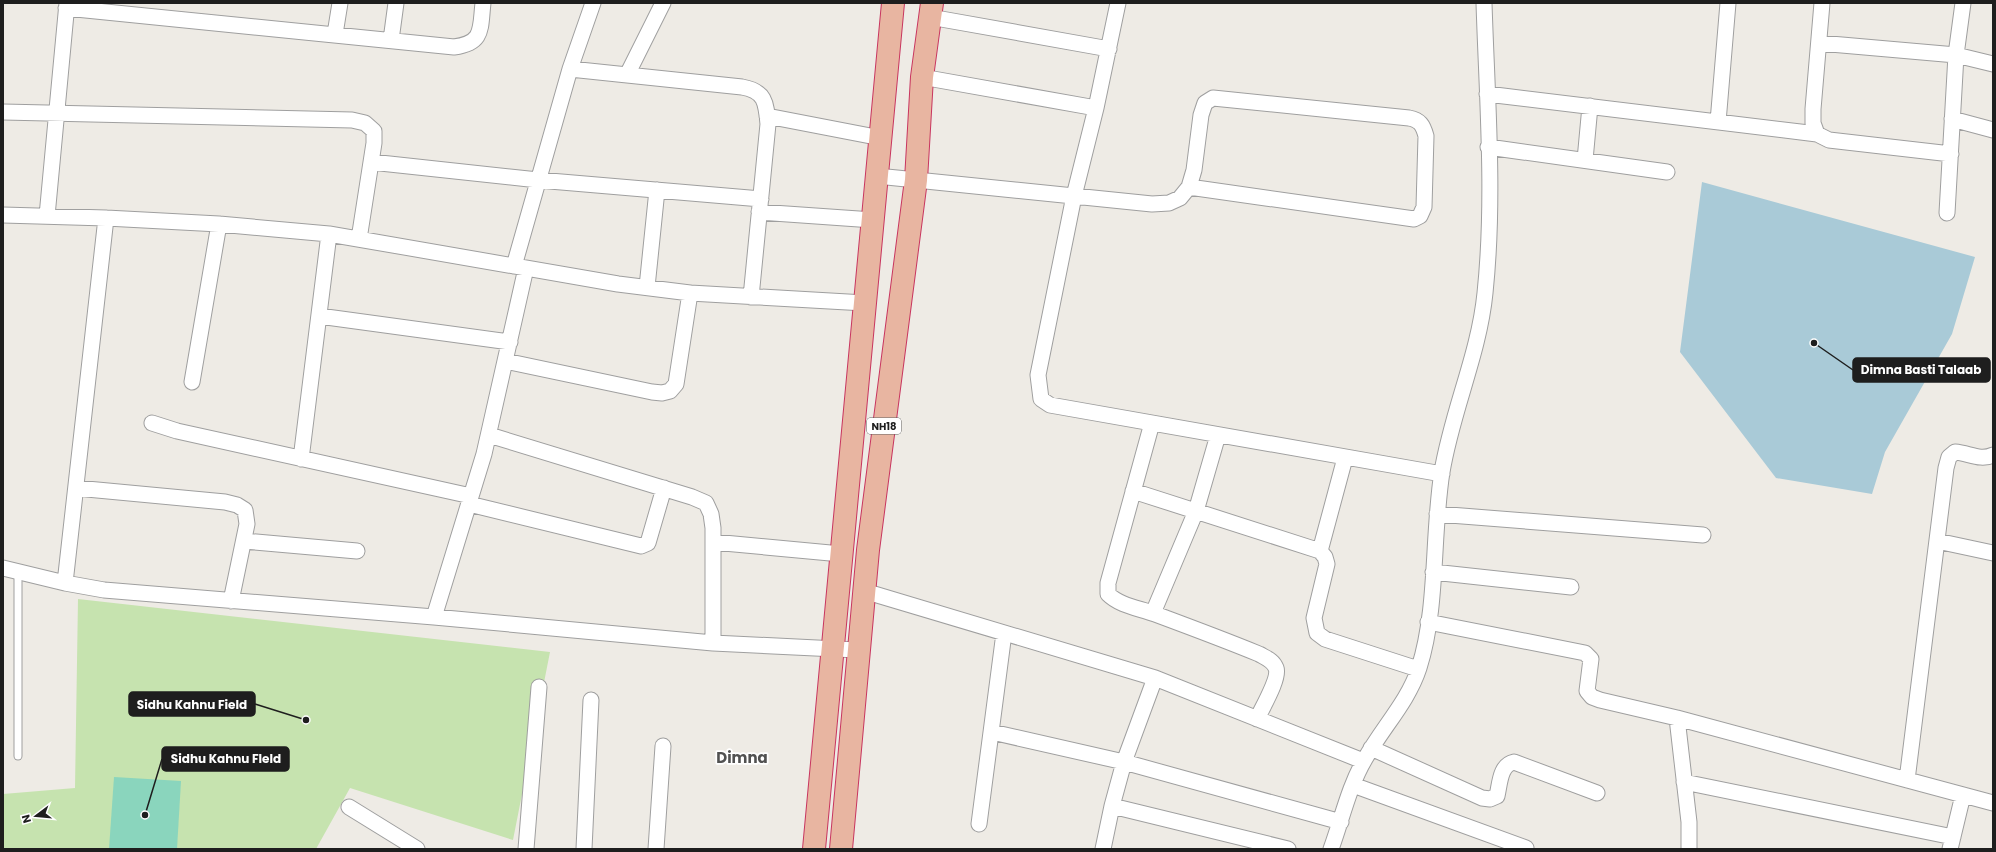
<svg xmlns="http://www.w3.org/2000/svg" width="1996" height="852" font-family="Poppins,sans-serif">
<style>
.grass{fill:#c6e3af}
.pitch{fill:#8ad5bd}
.water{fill:#a9cad7}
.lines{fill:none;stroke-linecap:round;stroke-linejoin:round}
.service-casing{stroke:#9f9f9f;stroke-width:9}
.minor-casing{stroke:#9f9f9f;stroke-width:17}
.trunk-casing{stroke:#c8355f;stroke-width:24}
.service{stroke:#fff;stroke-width:7}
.minor{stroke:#fff;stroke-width:15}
.trunk{stroke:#e8b5a1;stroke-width:22}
.labels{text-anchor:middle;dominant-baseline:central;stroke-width:3.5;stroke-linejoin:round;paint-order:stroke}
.shield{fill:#fff;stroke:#626262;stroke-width:1}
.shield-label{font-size:10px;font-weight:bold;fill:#1e1e1e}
.district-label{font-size:15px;font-weight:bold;fill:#515151;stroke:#fff}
.leader{fill:none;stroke:#1e1e1e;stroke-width:1.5}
.callout-dot{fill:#1e1e1e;stroke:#fff;stroke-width:1.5}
.callout{fill:#1e1e1e;stroke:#1e1e1e;stroke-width:1.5}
.callout-label{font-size:12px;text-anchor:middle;font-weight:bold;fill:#fff}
</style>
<rect width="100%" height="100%" fill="#eeebe5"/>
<!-- grass -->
<path class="grass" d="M78 599 550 652 513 840 350 788 316 849H3V794L75 788Z"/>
<!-- pitch -->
<path class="pitch" d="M114 777 181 781 177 849H109Z"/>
<!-- water -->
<path class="water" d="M1702 182 1975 257 1952 334 1885 452 1872 494 1776 478 1680 352Z"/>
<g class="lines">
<!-- service casing -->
<g class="service-casing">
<path id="service" d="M18 571V756"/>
</g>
<!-- minor casing -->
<g class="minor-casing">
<path id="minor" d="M1118 3 1096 108 1074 196 1038 375 1041 399 1050 405 1442 474
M1822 3 1813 109V123L1817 134 1829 140 1951 154
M66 8 454 47C484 43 480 29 483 3
M930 17 1109 49
M335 34 340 3
M391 40 396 3
M1819 43 1956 55 1993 64
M570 69 742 87C765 91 766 102 768 124L751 297
M627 75 663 3
M922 77 1096 108
M1487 94 1817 134
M3 112 352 120 365 123 374 131V143L359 239
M767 116 881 138
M1952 119 1993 130
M1718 122 1728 3
M1488 147 1667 172
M1585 160 1590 106
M371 162 538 180 761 199
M877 176 1152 204 1169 203 1180 198 1189 187 1194 170 1201 115 1205 103 1213 98 1409 118C1420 120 1423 125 1426 136L1424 207 1420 216 1414 219 1189 187
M759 212 873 220
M1947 213 1956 55 1963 3
M3 215 106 218 219 224 329 234 618 284 690 293 865 303
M47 216 67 3
M514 266 570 69 593 3
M647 287 657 190
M319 316 510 342
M505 361 652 392 662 393 670 391 676 384 690 293
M192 382 219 224
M152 423 177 431 471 496
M1152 423 1108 583V594C1120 606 1139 608 1155 614 1190 627 1225 640 1259 654 1266 658 1273 660 1276 668 1280 678 1262 708 1257 719
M489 435 692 497 706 503 711 514 713 528V643
M301 459 329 234
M76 488 225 502 237 505 245 510 247 524 231 601
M1133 491 1320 551 1325 557 1327 564 1314 618 1317 633 1325 639 1418 669
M469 504 641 546 648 543 664 488
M1437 514 1703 535
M244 541 357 551
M1937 541 1993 553
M713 542 841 554
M1320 551 1345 458
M3 568 65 583 104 590 434 617 713 643 857 650
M1433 572 1571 587
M65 583 106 218
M864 591 1155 678 1363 761
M1153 613 1196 511 1218 435
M434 617 484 454 526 268
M1428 622 1585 653 1591 659 1587 691 1592 697 1600 700 1677 718 1993 803
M1677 718 1689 822V849
M992 732 1124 762 1341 822
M1371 748 1482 798 1490 799 1497 796C1500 783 1500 765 1514 762L1597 793
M1907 780 1946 468 1949 457 1955 452C1969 453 1980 461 1993 455
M1684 782 1953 837
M1353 785 1526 848
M1112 806 1288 849
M349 807 417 849
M979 824 1004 633
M526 849 539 687
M584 849 591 700
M656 849 663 746
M1103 849 1112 806 1124 762 1155 678
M1331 849C1342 819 1349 786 1365 759 1382 728 1408 702 1419 668 1438 608 1432 535 1442 472 1452 411 1479 354 1485 293 1495 197 1487 99 1484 3
M1950 849 1963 795"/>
</g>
<!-- trunk casing -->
<g class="trunk-casing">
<path id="trunk" d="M814 849 893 3
M841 849 868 550 916 180 922 77 932 3"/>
</g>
<!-- service -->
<use href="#service" class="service"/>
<!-- minor -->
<use href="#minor" class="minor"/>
<!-- trunk -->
<use href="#trunk" class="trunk"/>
</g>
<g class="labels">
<!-- shield labels -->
<rect class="shield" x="867" y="418" width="34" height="16" rx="3"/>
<g class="shield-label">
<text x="884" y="426">NH18</text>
</g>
<!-- district labels -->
<g class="district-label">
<text x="742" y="757">Dimna</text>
</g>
</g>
<!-- callouts -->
<path class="leader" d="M1814 343L1853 370M306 720L255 704M145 815L162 759"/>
<g class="callout-dot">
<circle cx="1814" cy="343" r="4"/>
<circle cx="306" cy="720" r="4"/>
<circle cx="145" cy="815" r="4"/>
</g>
<g class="callout">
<rect x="1853" y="358" width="137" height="24" rx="4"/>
<rect x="129" y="692" width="126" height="24" rx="4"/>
<rect x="162" y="747" width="127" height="24" rx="4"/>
</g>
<g class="callout-label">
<text x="1921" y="374">Dimna Basti Talaab</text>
<text x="192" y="709">Sidhu Kahnu Field</text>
<text x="226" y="763">Sidhu Kahnu FIeld</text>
</g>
<!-- border -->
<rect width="1996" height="852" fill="none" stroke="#1e1e1e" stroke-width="8"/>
<!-- north arrow -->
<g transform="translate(36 816) rotate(254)" stroke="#ffffff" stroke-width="3" paint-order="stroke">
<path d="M0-3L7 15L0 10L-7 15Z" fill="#1e1e1e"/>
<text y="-6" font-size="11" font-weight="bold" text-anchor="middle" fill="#1e1e1e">N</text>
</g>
</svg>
